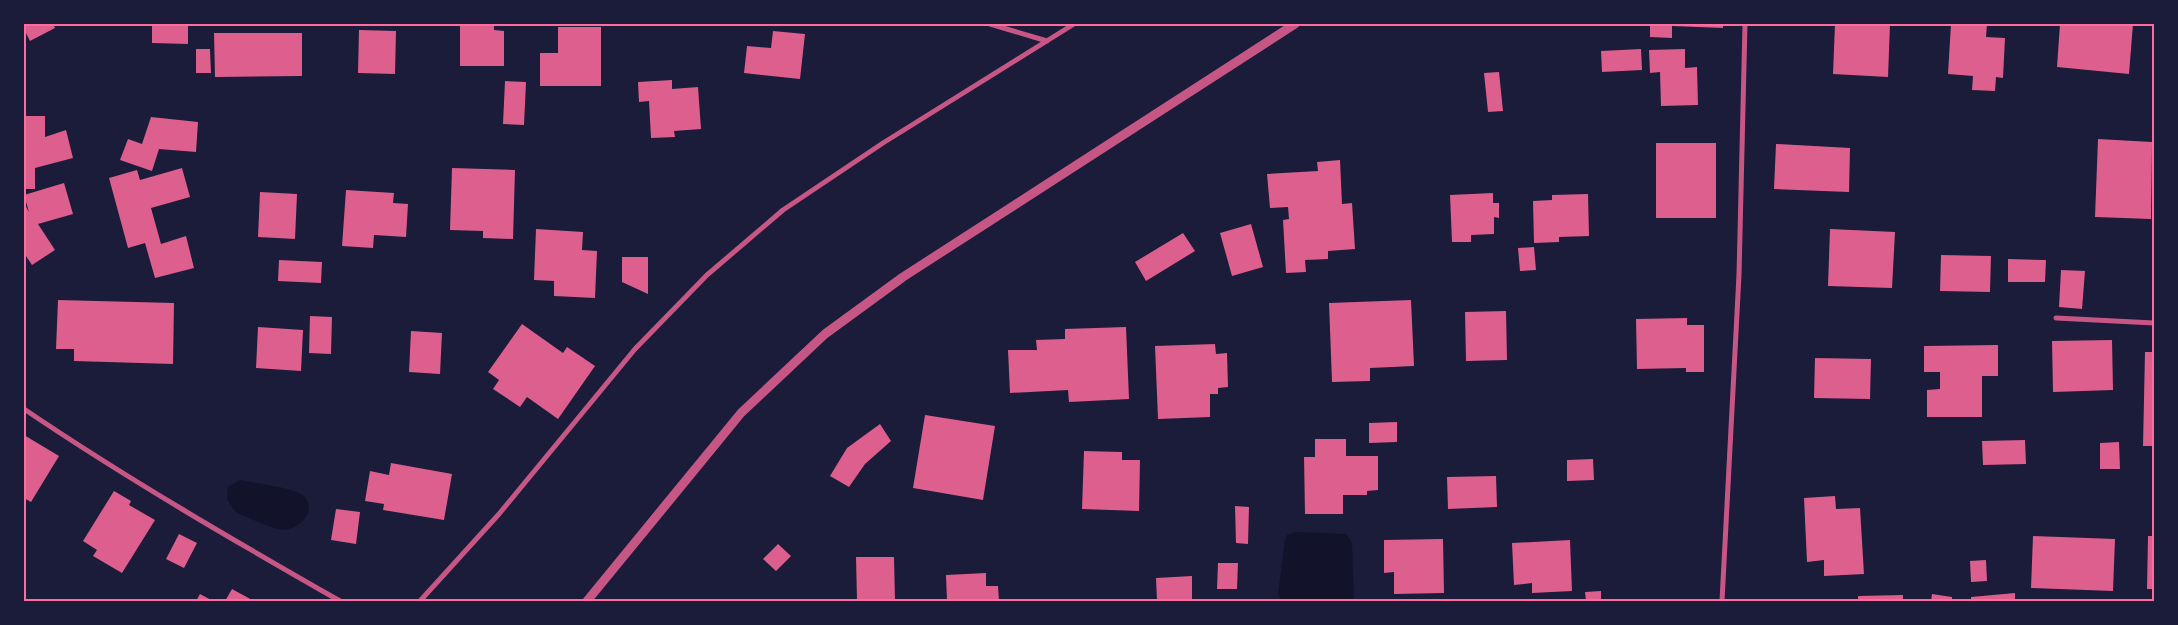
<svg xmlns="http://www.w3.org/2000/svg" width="2178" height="625" font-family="Quicksand,sans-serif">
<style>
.water{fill:#12122b}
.building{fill:#dd5f8e}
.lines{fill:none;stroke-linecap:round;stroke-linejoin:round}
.minor{stroke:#c65784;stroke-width:5}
.tertiary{stroke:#c65784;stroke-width:9}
.neatline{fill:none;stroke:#ff6b9d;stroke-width:2}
</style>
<rect width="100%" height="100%" fill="#1b1b3a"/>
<!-- water -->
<path class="water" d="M240 480C253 483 295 488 304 496 318 512 299 529 283 530 277 530 242 516 236 512 233 509 230 503 227 499L228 487Z
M1296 532 1346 534 1351 541 1352 546 1354 601H1280L1278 593 1285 540 1287 535Z"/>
<!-- building -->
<path class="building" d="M24 24H53L55 28 30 41 24 29Z
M152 24H188V44L152 43Z
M460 24H494V30L504 31V66H460Z
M1650 24H1723V28L1672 26V38L1650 37Z
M1835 24H1890L1888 77 1833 74Z
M1951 24H1987L1986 37 2005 38 2003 78 1996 77 1995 91 1972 90 1973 76 1948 74Z
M2060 24H2133L2129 74 2057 67Z
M558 27H601V86H540V53H558Z
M359 30 396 31 395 74 358 73Z
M773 31 805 34 800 79 744 73 747 46 771 48Z
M214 33H302V76L215 77Z
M196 49H210L211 73H196Z
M1641 49 1642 70 1602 72 1601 51Z
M1685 49V68L1697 67 1698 105 1661 106 1660 72 1650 73 1649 50Z
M1499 72 1503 111 1488 112 1484 73Z
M672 80V89L698 87 701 129 674 131 675 137 651 138 649 101 639 102 638 82Z
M505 81 526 82 524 125 503 124Z
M24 116H45V137L66 130 73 158 35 168V189H24Z
M151 117 198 122 196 152 159 149 152 171 120 160 128 139 142 144Z
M2098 139 2152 142 2151 219 2095 217Z
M1656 143H1716V218H1656Z
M1776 144 1850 148 1849 192 1774 189Z
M1340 160 1342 204 1352 203 1355 249 1328 251V259L1305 260 1306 272 1286 273 1283 220 1289 219 1288 207 1270 208 1267 174 1318 171 1317 162Z
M182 168 190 197 151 208 161 244 186 236 194 268 155 278 145 243 128 248 109 178 137 170 140 180Z
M452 168 515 170 513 239 483 238V231L450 230Z
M64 183 73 214 38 224 55 250 32 265 24 253V203L29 212 24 195Z
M346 190 394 193 393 203 408 204 406 237 374 235 373 248 342 246Z
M260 192 297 194 295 239 258 237Z
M1493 193V203H1499V218L1494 217V234L1471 235V242H1452L1450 195Z
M1588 194 1589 236 1559 237V242L1534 243 1533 201 1552 200V195Z
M1251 224 1263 267 1232 276 1220 233Z
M536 229 583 232 582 250 597 251 595 298 554 296V281L534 280Z
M1830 229 1895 232 1892 288 1828 286Z
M1183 233 1195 251 1146 281 1135 262Z
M1534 247 1536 270 1520 271 1518 248Z
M1941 255 1991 256 1990 292 1940 291Z
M622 257H648V294L622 282Z
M2008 259 2046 260 2045 282H2008Z
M279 260 322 262 321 283 278 281Z
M2061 270 2085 271 2082 309 2059 307Z
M58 300 174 303 173 364 74 361V349H56Z
M1411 300 1414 366 1370 368V381L1332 382 1329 303Z
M1506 311 1507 360 1466 361 1465 312Z
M310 316 332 317 331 354 309 353Z
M1687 318V325H1704V372H1686V368L1637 369 1636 319Z
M522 324 563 353 567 347 595 366 558 419 527 397 520 407 493 389 499 380 488 372Z
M258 327 303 330 301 371 256 368Z
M1126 327 1129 399 1069 402 1068 390 1010 393 1008 350H1037L1036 340 1065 339V329Z
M411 331 442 333 440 374 409 372Z
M2112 340 2113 390 2053 392 2052 341Z
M1215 344 1216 354 1227 353 1228 387 1218 388V394H1210V417L1158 419 1155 346Z
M1998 345V376H1982V417H1927V390L1940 389V372H1924V346Z
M2145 352H2154V446H2143Z
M1815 358 1871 359 1870 399 1814 398Z
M925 415 995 426 983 500 913 488Z
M1397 422V442L1369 443V423Z
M880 424 891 441 865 464 849 487 830 476 847 448Z
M24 435 59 456 31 502 24 498Z
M1315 439H1346V456H1378V490L1367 491V495H1343V514H1305L1304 457H1315Z
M2025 440 2026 464 1983 465 1982 441Z
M2119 442 2120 469H2100V443Z
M1084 451 1122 452V460H1140L1139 511 1082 509Z
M1593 459 1594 480 1567 481V460Z
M391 463 452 474 444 520 383 510 384 504 365 501 370 471 389 475Z
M1496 476 1497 507 1448 509 1447 477Z
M114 491 131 501 129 505 155 520 122 573 93 556 97 550 83 541Z
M1835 496 1836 509 1860 508 1864 574 1824 576V560L1807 562 1804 498Z
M1235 506 1249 507 1248 544 1236 543Z
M336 509 360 512 356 544 331 540Z
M179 534 197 543 184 568 166 559Z
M2033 536 2115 539 2113 591 2031 588Z
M2148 536H2154V589H2147Z
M1443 539 1444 593 1394 594V572L1384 573V540Z
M1570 540 1572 591 1532 593V583L1514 585 1512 543Z
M778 544 791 556 776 571 763 559Z
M856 557H894L895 601H857Z
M1986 560 1987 581 1971 582 1970 561Z
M1218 563H1238L1237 589H1217Z
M986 573V586H998L999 601H947L946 575Z
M1192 576V601H1157L1156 578Z
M232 589 254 601H225Z
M1601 591V601H1586L1585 592Z
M2015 593V601H1971V597Z
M200 594 213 601H196Z
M1932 594 1952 597V601H1931Z
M1903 595V601H1858V596Z"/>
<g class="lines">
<!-- minor -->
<path class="minor" d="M990 24 1047 41
M2056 318 2154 323
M24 409C126 478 233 540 340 601
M420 601 499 514 635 349 707 275 783 210 883 143 1074 24
M1722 601 1739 275 1745 24"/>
<!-- tertiary -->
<path class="tertiary" d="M587 601 741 413 825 334 903 277 1295 24"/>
</g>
<!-- border -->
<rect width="2178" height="625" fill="none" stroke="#1b1b3a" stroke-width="50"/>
<rect x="25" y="25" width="2128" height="575" class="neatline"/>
</svg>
